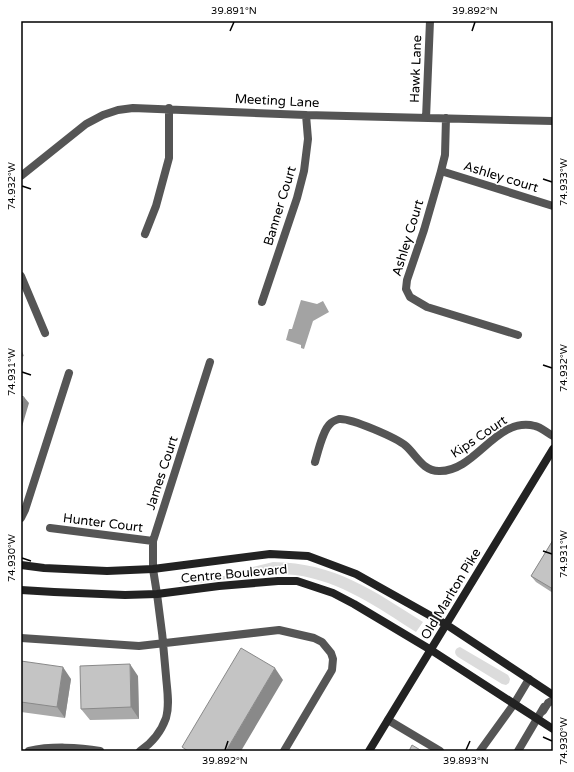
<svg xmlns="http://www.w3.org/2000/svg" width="574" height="772" font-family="'Varela Round',sans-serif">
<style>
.green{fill:#dcdcdc}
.water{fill:#a3a3a3}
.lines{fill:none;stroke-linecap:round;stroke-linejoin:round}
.lane{stroke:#555;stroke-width:8}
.street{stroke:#555;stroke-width:8}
.secondary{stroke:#222;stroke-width:8}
.wall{fill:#a9a9a9}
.shaded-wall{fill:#898989}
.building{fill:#c4c4c4;stroke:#898989}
.ticks{fill:none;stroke:#000;stroke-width:1.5}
.labels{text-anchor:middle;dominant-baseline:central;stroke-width:3.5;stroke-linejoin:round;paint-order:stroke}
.street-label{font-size:13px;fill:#000;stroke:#fff}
.neatline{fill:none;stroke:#000;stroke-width:1.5}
.ticks-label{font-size:10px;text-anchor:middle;fill:#000}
</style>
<rect width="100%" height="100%" fill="#fff"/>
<!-- green -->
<path class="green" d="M273 562C336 563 372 590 423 622L416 632C378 608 341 581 295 575 282 574 269 575 255 576 230 577 205 585 179 583L181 581 232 575 253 567Z
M460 647 508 675 510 679 509 683 506 685 502 684 458 657C453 653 455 648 460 647Z"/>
<!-- water -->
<path class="water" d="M301 300 317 304 323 301 329 312 313 321 304 349 301 348V345L286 340 289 329H292Z"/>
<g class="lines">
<!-- lane -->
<path class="lane" d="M21 638 139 646 279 630 314 638 322 642 331 653 333 659 332 670 284 751
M543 711 548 703 553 700
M388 720 440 751
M29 751C50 746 79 747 100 751
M140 751C152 743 161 732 166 718 170 704 167 690 166 676 164 648 161 621 157 594
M480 751 514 704 529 679
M518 751 544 707"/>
<!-- street -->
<path class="street" d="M426 118 430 21
M446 118 445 155 441 171 424 230 407 280 406 289 410 297 427 307 518 335
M441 171 553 206
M21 176 86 124 103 115 118 110 133 108 306 115 553 121
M145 234 156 206 169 158V108
M21 276 45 333
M262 302 297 198 304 171 308 139 306 115
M315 462C318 452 323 429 331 423 333 421 336 420 339 419 351 418 397 438 406 446 417 456 423 471 439 471 476 472 496 416 535 426 541 427 547 433 553 436
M21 518 25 510 69 373
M50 528 153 541
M157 594 153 569V541L210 362"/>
<!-- secondary -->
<path class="secondary" d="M21 565 44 568 107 571 153 569 270 554 308 556 356 574 447 625 553 695
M21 590 54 592 125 595 157 594 219 586 278 581H297L333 593 354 604 431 650 553 729
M369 751 553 449"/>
</g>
<!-- wall -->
<path class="wall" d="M21 349 24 356 21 357Z
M553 540V593L536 582 531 576Z
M21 661 71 679 65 718 21 712Z
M138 676 139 719 90 720 81 709Z"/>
<!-- shaded-wall -->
<path class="shaded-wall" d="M24 397 29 403 21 430V408Z
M130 664 138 676 139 719 131 707Z
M63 667 71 679 65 718 57 707Z
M275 668 283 680 241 751H226Z"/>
<!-- building -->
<path class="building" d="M21 396 24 397 21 408Z
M553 540V589L531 576Z
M241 648 275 668 226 751H188L182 747Z
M21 661 63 667 57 707 21 702Z
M130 664 131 707 81 709 80 666Z
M412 745 422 751H409Z"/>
<!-- ticks -->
<path class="ticks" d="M230 31 234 22M472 31 475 22M543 179 552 182M22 186 31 189M543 365 552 368M22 372 31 375M543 551 552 554M22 558 31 561M543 737 552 741M225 750 228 741M466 750 470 741"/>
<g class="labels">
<!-- street labels -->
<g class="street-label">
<text transform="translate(416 69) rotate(-88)">Hawk Lane</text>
<text transform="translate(277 101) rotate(3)">Meeting Lane</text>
<text transform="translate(501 177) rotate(17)">Ashley court</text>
<text transform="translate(280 206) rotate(-73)">Banner Court</text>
<text transform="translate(408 238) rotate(-73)">Ashley Court</text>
<text transform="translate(479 437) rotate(-34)">Kips Court</text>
<text transform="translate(162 473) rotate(-72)">James Court</text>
<text transform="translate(103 523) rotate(7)">Hunter Court</text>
<text transform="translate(234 574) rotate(-5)">Centre Boulevard</text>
<text transform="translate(451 594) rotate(-59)">Old Marlton Pike</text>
</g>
</g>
<!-- border -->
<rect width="574" height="772" fill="none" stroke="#ffffff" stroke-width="44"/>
<rect x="22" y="22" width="530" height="728" class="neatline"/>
<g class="ticks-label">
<text x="234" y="14">39.891°N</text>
<text x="475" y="14">39.892°N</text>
<text transform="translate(563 182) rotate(-90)" y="4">74.933°W</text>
<text transform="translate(11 186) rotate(-90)" y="4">74.932°W</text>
<text transform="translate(563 368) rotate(-90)" y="4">74.932°W</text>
<text transform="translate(11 372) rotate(-90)" y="4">74.931°W</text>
<text transform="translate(563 554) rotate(-90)" y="4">74.931°W</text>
<text transform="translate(11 558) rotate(-90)" y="4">74.930°W</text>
<text transform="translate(563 741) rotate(-90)" y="4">74.930°W</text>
<text x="225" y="764">39.892°N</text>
<text x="466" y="764">39.893°N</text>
</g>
</svg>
